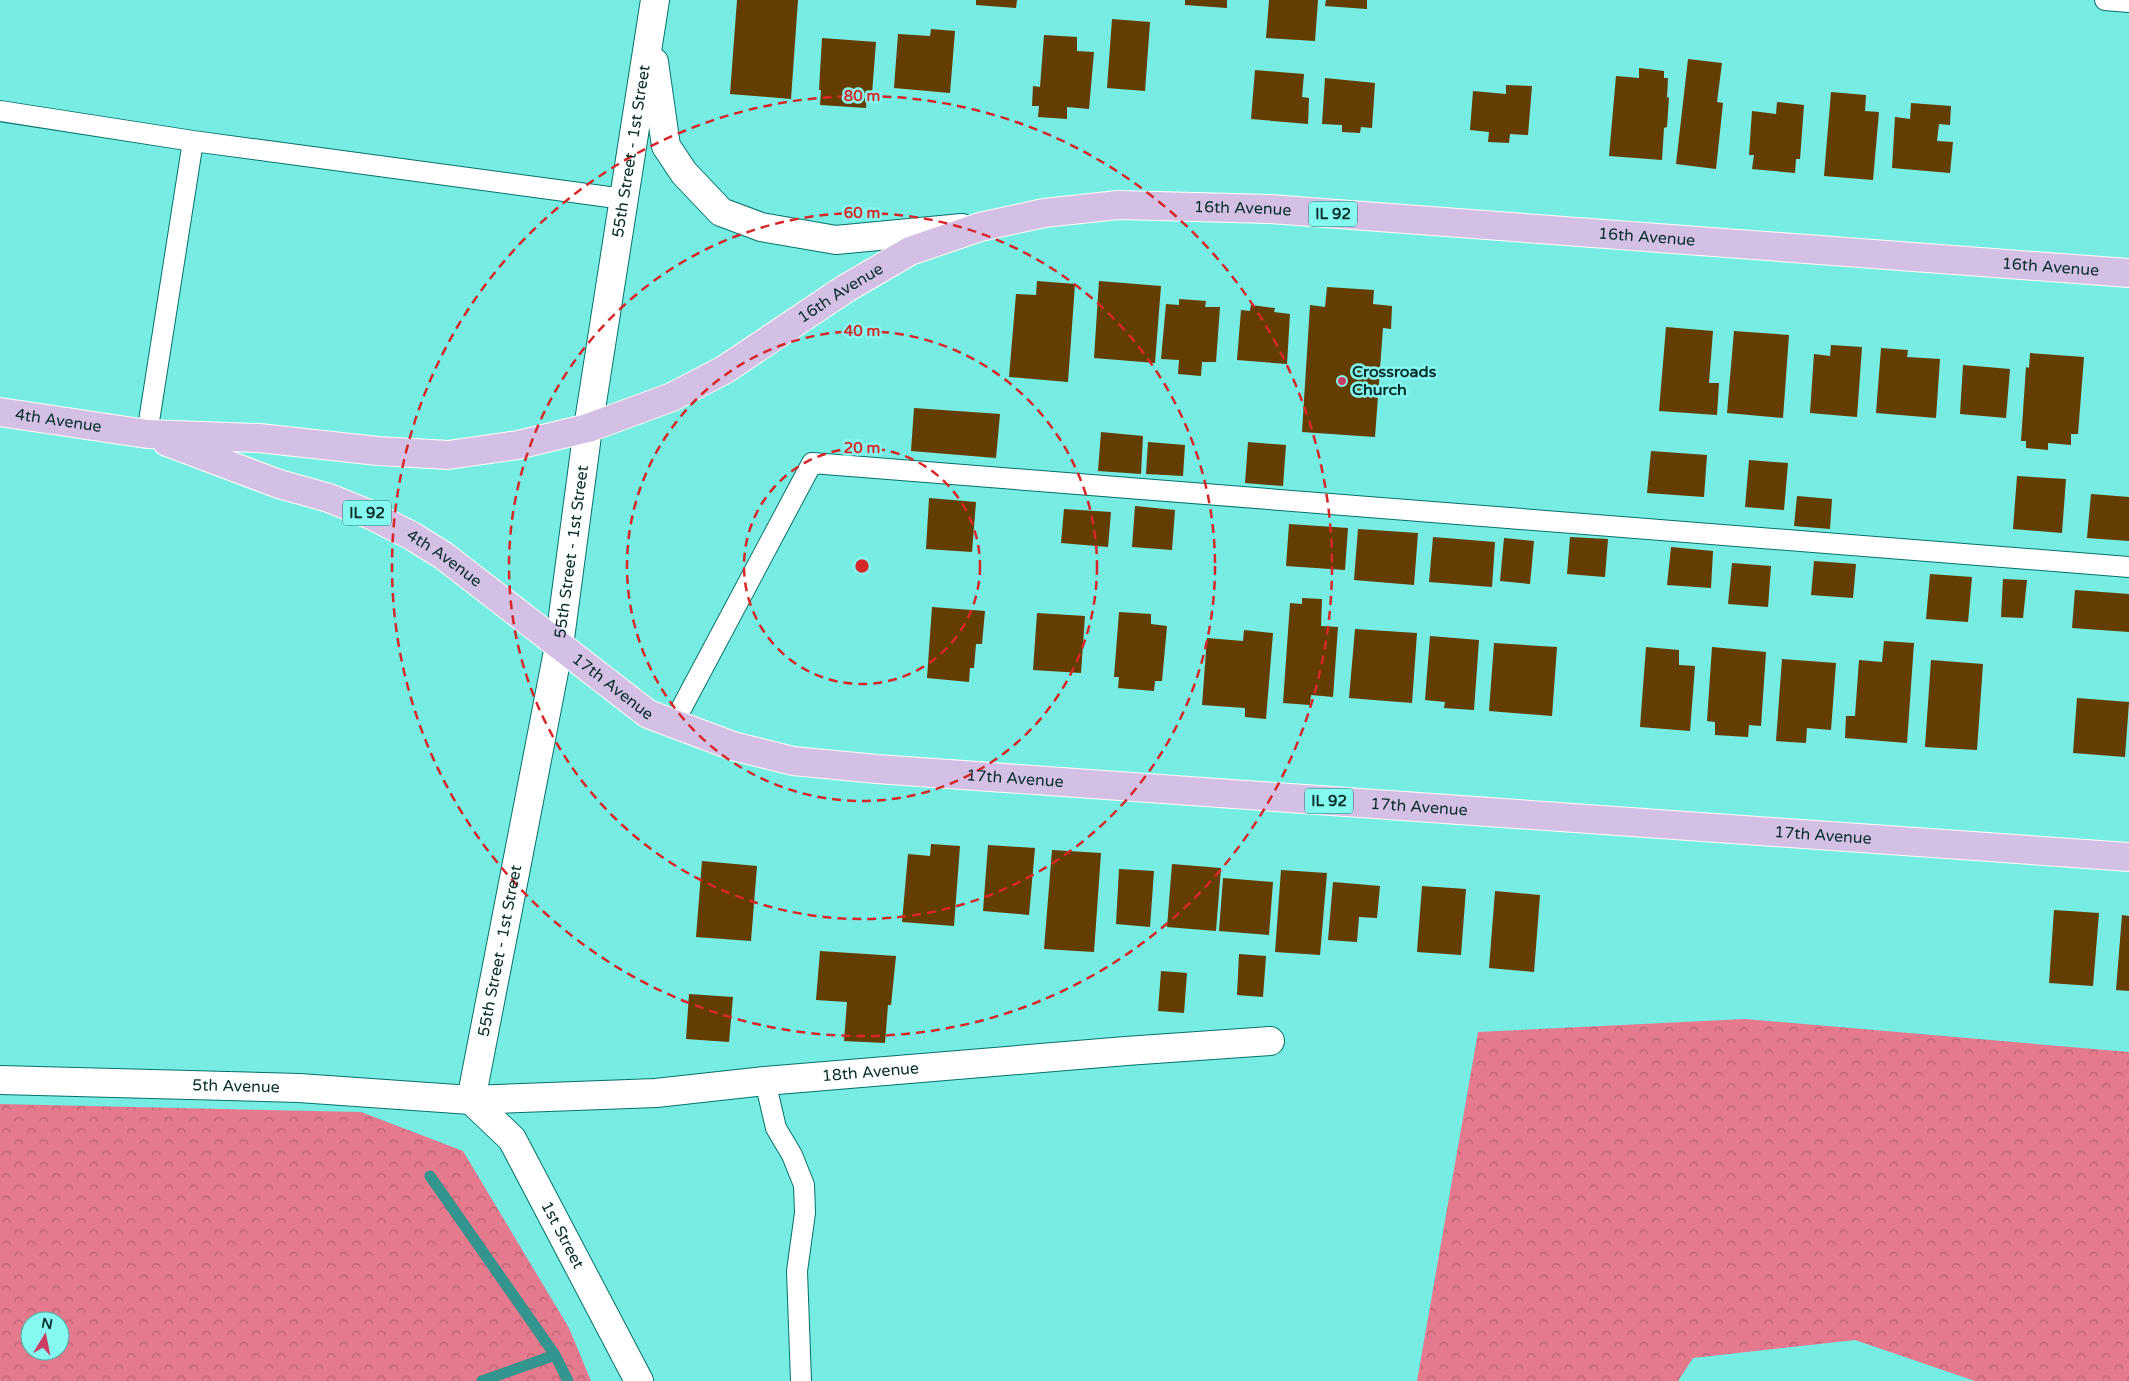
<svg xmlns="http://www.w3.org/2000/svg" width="2129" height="1381" font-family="'Varela Round',sans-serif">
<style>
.forest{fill:url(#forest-crowns);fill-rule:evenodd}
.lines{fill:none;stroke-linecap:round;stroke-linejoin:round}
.stream{stroke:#34948e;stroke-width:11}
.building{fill:#643d02}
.lane-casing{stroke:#04726c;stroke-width:22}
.street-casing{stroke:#04726c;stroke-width:30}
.secondary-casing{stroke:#04726c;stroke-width:30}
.primary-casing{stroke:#fff;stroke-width:30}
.lane{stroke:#fff;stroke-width:20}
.street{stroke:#fff;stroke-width:28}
.secondary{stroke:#fff;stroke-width:28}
.primary{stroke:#d4bfe5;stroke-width:28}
.ring{fill:none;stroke:#d62828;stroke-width:2.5;stroke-dasharray:9 6}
.poi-dot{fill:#cb3d64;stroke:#85f9f0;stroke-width:2}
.labels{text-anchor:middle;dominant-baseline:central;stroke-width:5;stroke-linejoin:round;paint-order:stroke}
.shield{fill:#85f9f0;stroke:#2d6b67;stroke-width:1}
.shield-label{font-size:15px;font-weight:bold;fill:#072e2c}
.street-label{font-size:16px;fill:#072e2c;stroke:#85f9f0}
.poi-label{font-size:16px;font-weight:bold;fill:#072e2c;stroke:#85f9f0;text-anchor:start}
.centre{fill:#d62828;stroke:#85f9f0;stroke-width:2.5}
.ring-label{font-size:15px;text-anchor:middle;font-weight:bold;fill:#d62828;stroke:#85f9f0;stroke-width:5;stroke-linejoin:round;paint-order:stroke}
</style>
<defs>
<pattern id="forest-crowns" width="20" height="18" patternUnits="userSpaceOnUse" patternTransform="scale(1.25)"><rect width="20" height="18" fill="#e5798e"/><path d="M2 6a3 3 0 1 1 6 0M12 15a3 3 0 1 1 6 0" fill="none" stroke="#b86474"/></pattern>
</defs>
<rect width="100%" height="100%" fill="#77ece3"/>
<!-- forest -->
<path class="forest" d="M1745 1019 2129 1052V1381H1975L1855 1340 1693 1358 1678 1381H1417L1478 1032Z
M0 1104 361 1112 463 1151 569 1328 591 1381H0ZM30 1321H60V1351H30Z"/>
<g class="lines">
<!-- stream -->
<path class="stream" d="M430 1176 555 1355 568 1381
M482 1381 555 1355"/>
</g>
<!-- building -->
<path class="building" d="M737 0H798L791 99 730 94Z
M976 0H1017L1016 8 976 5Z
M1185 0H1227V8L1185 5Z
M1269 0H1318L1315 41 1266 38Z
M1326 0H1367V9L1325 6Z
M1112 19 1150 22 1145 91 1107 88Z
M931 29 955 31 950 93 894 88 898 34 930 36Z
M1044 35 1077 37V51L1094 52 1089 109 1067 107V119L1038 117 1039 106H1032L1033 86 1040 87Z
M822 38 876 42 872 94 867 93 866 108 820 105 821 90H819Z
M1688 59 1722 63 1717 102 1723 103 1716 169 1676 164Z
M1639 68 1664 71V78H1668L1667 98 1669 97 1667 127 1664 128 1662 160 1609 156 1616 76 1639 78Z
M1255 70 1304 74 1302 97 1309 98 1308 124 1251 119Z
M1325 78 1375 83 1372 128 1361 127 1360 133 1342 132V125L1322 124Z
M1506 85 1532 86 1528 135 1510 134 1509 143 1488 142 1489 132 1470 130 1473 91 1506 94Z
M1831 92 1866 95 1865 111 1879 112 1873 180 1824 176Z
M1777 102 1804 105 1800 159H1796L1795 173 1752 169 1754 155H1749L1752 111 1776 114Z
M1911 103 1951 106 1950 125 1939 124 1937 141 1953 142 1950 173 1892 168 1895 117 1910 119Z
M1037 281 1075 284 1068 382 1009 377 1016 294 1036 295Z
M1099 281 1161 286 1155 363 1094 358Z
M1327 287 1374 290 1373 304 1392 306 1391 329 1383 328 1375 437 1302 432 1310 305 1325 307Z
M1179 299 1206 301 1205 307H1220L1216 362H1202L1201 376 1178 374 1179 360 1161 359 1166 304 1179 305Z
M1251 305 1275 308 1274 312 1290 314 1287 364 1237 360 1241 310 1250 311Z
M1666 327 1713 331 1709 383H1719L1717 415 1659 411Z
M1734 331 1789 335 1783 418 1727 413Z
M1831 345 1862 347 1857 417 1810 413 1814 354 1830 356Z
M1881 348 1908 350 1907 357 1940 359 1936 418 1876 413Z
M2030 353 2084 357 2078 434H2071V445L2048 443V450L2026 448V441H2021L2026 367 2029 368Z
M1963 365 2010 369 2006 418 1960 414Z
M914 408 1000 414 996 458 911 451Z
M1101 432 1143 436 1141 474 1098 471Z
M1148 442 1185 445 1183 476 1146 474Z
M1248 442 1286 445 1283 486 1245 483Z
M1651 451 1707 455 1704 497 1647 493Z
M1749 460 1788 463 1784 510 1745 507Z
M2017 476 2066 479 2062 533 2013 529Z
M2091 494 2129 497V541L2087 538Z
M1797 496 1832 499 1830 529 1794 526Z
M929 498 976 502 972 552 926 549Z
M1135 506 1175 510 1172 550 1132 547Z
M1064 509 1111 512 1108 547 1061 543Z
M1289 524 1348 528 1345 570 1286 566Z
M1358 529 1418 533 1414 585 1354 580Z
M1433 537 1495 542 1492 587 1429 582Z
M1570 537 1608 539 1605 577 1567 574Z
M1504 538 1534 541 1530 584 1500 581Z
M1671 547 1713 551 1711 588 1667 585Z
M1814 561 1856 564 1853 598 1811 595Z
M1732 563 1771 566 1768 607 1728 604Z
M1930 574 1972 577 1968 622 1926 619Z
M2003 579 2027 580 2023 618 2001 617Z
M2075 590 2129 594V632L2072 628Z
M1302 598 1322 599 1321 626 1338 627 1333 697 1311 695 1310 705 1283 703 1290 603 1302 604Z
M932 607 985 611 982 644H976L974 668H970L969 682 927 678Z
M1119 612 1151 614V624L1167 626 1162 681H1155L1154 691 1118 688 1119 677H1114Z
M1037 613 1085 616 1081 673 1033 670Z
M1355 629 1417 633 1412 703 1349 698Z
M1244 630 1273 633 1266 719 1245 717V708L1202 705 1207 638 1243 641Z
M1430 636 1479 640 1474 710 1444 708 1445 702 1425 700Z
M1884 641 1914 643 1907 743 1845 738 1846 716H1855L1859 660 1882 662Z
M1494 643 1557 647 1552 716 1489 711Z
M1646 647 1679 650V665L1695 666 1690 731 1640 727Z
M1712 647 1766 652 1761 726 1749 725 1748 737 1715 735V722L1707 721Z
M1782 659 1836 663 1831 730 1807 728 1806 743 1776 741Z
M1931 660 1983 664 1977 750 1925 747Z
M2077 698 2129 702 2125 757 2073 753Z
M931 844 960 846 954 926 902 922 908 854 930 856Z
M988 845 1035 848 1029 915 983 911Z
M1052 850 1101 853 1094 952 1044 949Z
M702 861 757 866 751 941 696 937Z
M1172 864 1221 868 1216 931 1167 927Z
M1119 869 1154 871 1150 927 1116 924Z
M1281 870 1327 873 1320 955 1275 952Z
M1223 878 1273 882 1269 935 1219 931Z
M1333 882 1380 886 1377 918 1359 917 1357 942 1328 940Z
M1422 886 1466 889 1461 955 1417 952Z
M1495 891 1540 895 1534 972 1489 968Z
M2054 910 2099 913 2093 986 2049 983Z
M2122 915 2129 916V991L2116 990Z
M820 951 896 956 891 1005H888L885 1043 844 1041 847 1002 816 1000Z
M1239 954 1266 956 1263 997 1237 995Z
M1161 971 1187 973 1184 1013 1158 1011Z
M689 994 733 997 729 1042 686 1039Z"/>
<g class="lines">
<!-- lane casing -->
<g class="lane-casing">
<path id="lane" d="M2105 0 2129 2
M0 111 193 141 624 199
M147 434 193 141
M673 724 812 463 2129 567
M765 1081 776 1128 792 1155 804 1185 805 1213 797 1271 801 1381"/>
</g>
<!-- street casing -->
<g class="street-casing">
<g id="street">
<path id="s1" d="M0 1080 299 1088 471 1100 656 1093 765 1081 1126 1051 1270 1041"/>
<path id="s2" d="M471 1100 559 646"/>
<path id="s3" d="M471 1100 512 1139 639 1381"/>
</g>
</g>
<!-- secondary casing -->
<g class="secondary-casing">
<g id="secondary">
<path d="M654 62 666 146 684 173 721 212 761 227 836 240 962 228"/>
<path id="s4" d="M559 646 588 428 655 0"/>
</g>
</g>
<!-- primary casing -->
<g class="primary-casing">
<g id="primary">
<path id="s5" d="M0 412 147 434 259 438 378 451 448 455 518 445 588 428 672 397 724 370 845 289 910 251 980 227 1044 213 1118 205 1270 209 2129 273"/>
<path id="s6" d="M167 442 279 484 329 498 371 515 412 536 444 556 648 714 733 746 793 761 877 769 2129 857"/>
</g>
</g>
<!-- lane -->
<use href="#lane" class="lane"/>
<!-- street -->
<use href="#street" class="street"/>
<!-- secondary -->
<use href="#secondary" class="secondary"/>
<!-- primary -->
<use href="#primary" class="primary"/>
</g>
<!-- distance rings -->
<g class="ring">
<circle cx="862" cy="566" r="118"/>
<circle cx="862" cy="566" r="235"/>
<circle cx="862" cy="566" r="353"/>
<circle cx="862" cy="566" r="470"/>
</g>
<!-- markers -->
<circle class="poi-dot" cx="1342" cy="381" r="5"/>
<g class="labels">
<!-- shield labels -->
<g class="shield">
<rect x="1309" y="201.5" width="48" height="25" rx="4"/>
<rect x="343" y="500.5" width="48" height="25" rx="4"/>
<rect x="1305" y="788.5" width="48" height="25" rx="4"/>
</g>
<g class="shield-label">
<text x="1333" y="214">IL 92</text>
<text x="367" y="513">IL 92</text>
<text x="1329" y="801">IL 92</text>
</g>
<!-- street labels -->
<g class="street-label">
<text stroke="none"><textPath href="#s4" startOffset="500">55th Street - 1st Street</textPath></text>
<text stroke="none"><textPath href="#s5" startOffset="1301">16th Avenue</textPath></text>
<text stroke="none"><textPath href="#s5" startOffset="1706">16th Avenue</textPath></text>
<text stroke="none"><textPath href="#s5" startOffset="2111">16th Avenue</textPath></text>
<text stroke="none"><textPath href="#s5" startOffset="881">16th Avenue</textPath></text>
<text stroke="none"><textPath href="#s5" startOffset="59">4th Avenue</textPath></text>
<text stroke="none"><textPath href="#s4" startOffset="95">55th Street - 1st Street</textPath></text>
<text stroke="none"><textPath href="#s6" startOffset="302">4th Avenue</textPath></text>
<text stroke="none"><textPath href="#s6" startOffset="514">17th Avenue</textPath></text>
<text stroke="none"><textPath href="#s6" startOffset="934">17th Avenue</textPath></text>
<text stroke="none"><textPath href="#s6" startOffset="1339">17th Avenue</textPath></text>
<text stroke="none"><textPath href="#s6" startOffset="1744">17th Avenue</textPath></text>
<text stroke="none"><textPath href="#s2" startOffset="152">55th Street - 1st Street</textPath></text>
<text stroke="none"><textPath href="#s1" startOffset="872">18th Avenue</textPath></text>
<text stroke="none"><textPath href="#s1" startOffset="236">5th Avenue</textPath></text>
<text stroke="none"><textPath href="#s3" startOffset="165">1st Street</textPath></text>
</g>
<!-- poi labels -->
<g class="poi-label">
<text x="1352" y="372">Crossroads<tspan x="1352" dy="18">Church</tspan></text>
</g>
</g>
<circle cx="862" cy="566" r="8" class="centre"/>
<g class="ring-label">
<text x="862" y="101">80 m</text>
<text x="862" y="218">60 m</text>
<text x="862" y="336">40 m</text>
<text x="862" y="453">20 m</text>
</g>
<!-- north arrow -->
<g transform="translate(45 1336) rotate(10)"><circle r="24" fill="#85f9f0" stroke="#53a8a2"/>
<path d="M0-4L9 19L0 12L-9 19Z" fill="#cb3d64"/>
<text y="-8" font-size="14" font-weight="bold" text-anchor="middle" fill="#072e2c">N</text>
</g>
</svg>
